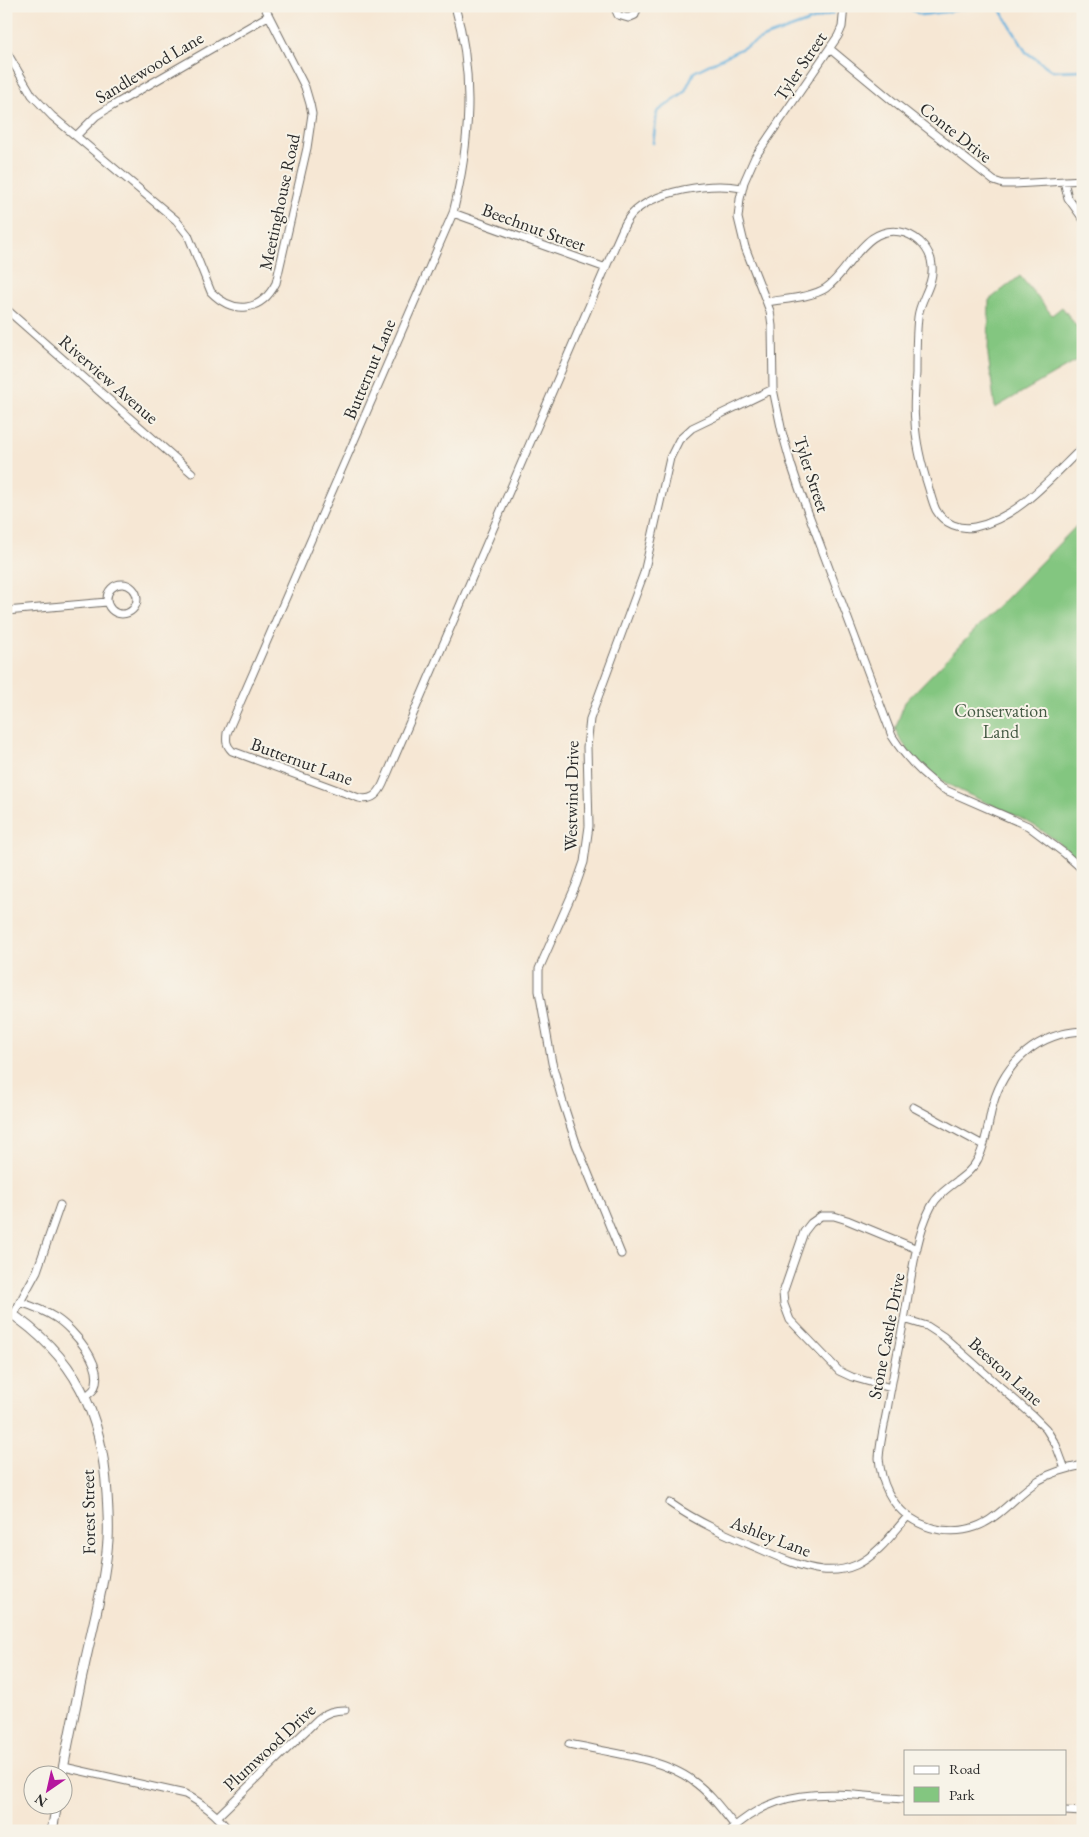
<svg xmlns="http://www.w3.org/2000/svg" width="1089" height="1837" font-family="'EB Garamond',serif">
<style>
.green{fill:#83c680;stroke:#577856}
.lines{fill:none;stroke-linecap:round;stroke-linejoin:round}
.stream{stroke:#64b0dd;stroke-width:2.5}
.minor-casing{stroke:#726d66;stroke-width:9}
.tertiary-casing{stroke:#726d66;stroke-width:11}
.minor{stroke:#fff;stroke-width:7}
.tertiary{stroke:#fff;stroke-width:9}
.labels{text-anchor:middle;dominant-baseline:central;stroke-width:4;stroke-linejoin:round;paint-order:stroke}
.street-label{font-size:18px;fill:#2b2b2b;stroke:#f7f3e8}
.park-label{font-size:18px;fill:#455a44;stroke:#f7f3e8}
</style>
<rect width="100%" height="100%" fill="#f7f3e8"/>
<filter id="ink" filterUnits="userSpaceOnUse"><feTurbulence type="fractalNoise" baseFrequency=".02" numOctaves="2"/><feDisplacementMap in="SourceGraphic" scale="10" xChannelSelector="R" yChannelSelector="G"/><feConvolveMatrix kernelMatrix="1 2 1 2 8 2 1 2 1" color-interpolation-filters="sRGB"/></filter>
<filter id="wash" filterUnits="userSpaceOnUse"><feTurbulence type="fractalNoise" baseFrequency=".0096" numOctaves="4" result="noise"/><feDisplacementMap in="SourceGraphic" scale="20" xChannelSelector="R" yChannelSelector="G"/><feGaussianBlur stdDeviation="1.12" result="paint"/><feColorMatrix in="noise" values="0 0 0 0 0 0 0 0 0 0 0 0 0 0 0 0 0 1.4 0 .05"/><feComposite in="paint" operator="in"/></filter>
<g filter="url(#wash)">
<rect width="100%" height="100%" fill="#f6e7d4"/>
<!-- green -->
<path class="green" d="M1020 276 1052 315 1062 307 1083 335V357L995 408 988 355 989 300Z
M1083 519V864C1064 847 1045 830 1022 819 972 793 922 785 895 729L905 702Z"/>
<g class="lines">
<!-- stream -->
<path class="stream" d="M905 6 921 15 946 12 976 6
M998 6 1026 52 1053 71 1083 70
M653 143 657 112 684 93 694 72 765 37 833 13"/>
</g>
</g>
<g filter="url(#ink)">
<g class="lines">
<!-- minor casing -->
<g class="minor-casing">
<path id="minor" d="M455 6C475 75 470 144 453 213L227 733C226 741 226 745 232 751L359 798C371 801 378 795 383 784L615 246C620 236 624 223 631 215 654 190 711 182 742 188
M614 6 618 15 628 18 635 15 638 6
M844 6 842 27 838 36 755 157 744 182 740 199 738 218 745 247 770 311 772 326 773 389 782 432 791 464 800 491 892 736C905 757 922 774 941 788L1028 826 1064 853 1083 870
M830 49 895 103 994 181 1003 184H1014L1083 180
M6 51 32 95 52 116 176 220 188 235 211 292C234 315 261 312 276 283L307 148 312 114 310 104 305 87 264 6
M76 136 96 116 112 106 268 16
M1064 181 1068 198 1083 219
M453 213 606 268
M768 302C785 299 813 297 826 288 851 270 866 221 905 233 920 238 931 251 932 266 934 285 920 299 918 317 916 336 916 355 916 373 915 390 913 406 915 422 916 445 922 467 929 489 931 496 933 504 936 510 944 524 960 530 975 527 1019 518 1052 476 1083 447
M6 309 192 473
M107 599a15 15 0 1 1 30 0a15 15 0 1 1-30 0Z
M6 611 107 602
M1083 1031C1038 1033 1005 1062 993 1104 988 1122 987 1142 978 1159 968 1179 942 1186 931 1207 915 1237 910 1287 904 1320 898 1350 892 1380 887 1410 884 1426 880 1442 879 1458 881 1482 890 1503 909 1517 935 1535 970 1536 995 1516 1010 1505 1023 1490 1039 1480 1053 1472 1068 1468 1083 1465
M913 1107 983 1145
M60 1205 37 1271 20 1302C32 1306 45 1311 56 1318 73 1329 106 1366 94 1389 92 1392 88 1394 85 1397
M621 1254 577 1146 563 1103 552 1063 539 991V969L576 885 584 862 589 826 587 747 590 719 644 573 670 458 679 440 692 428 773 389
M14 1315 20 1302
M904 1319 927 1326 944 1337 1032 1415 1046 1429 1056 1445 1065 1469
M891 1388 852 1377 839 1371 790 1320 784 1304 783 1293 804 1232 811 1223 821 1216H834L847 1220 917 1249
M670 1503C697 1522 727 1535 758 1548 778 1557 799 1567 822 1570 833 1571 845 1570 856 1565 877 1556 893 1533 908 1516
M569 1744C606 1752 663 1758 693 1781 710 1793 722 1810 735 1826
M64 1767 185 1794C203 1804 217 1814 229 1831
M1065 1811 1083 1812
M218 1816 318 1719C327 1712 334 1710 345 1710
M730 1831C782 1781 841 1795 905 1799"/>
</g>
<!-- tertiary casing -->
<g class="tertiary-casing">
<path id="tertiary" d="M6 1310C76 1356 102 1413 107 1494 108 1510 109 1525 108 1540 105 1582 93 1625 84 1667 76 1702 69 1738 62 1774
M52 1831 57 1804"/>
</g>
<!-- minor -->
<use href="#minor" class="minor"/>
<!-- tertiary -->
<use href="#tertiary" class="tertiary"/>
</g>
</g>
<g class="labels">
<!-- street labels -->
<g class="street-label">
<text transform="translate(800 66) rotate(-56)">Tyler Street</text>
<text transform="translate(149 67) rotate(-31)">Sandlewood Lane</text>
<text transform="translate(956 132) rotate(38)">Conte Drive</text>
<text transform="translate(279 202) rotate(-78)">Meetinghouse Road</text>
<text transform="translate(534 227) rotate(20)">Beechnut Street</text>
<text transform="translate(369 369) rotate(-67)">Butternut Lane</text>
<text transform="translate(109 379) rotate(41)">Riverview Avenue</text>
<text transform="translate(812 474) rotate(72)">Tyler Street</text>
<text transform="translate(302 761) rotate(20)">Butternut Lane</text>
<text transform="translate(571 796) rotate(-89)">Westwind Drive</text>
<text transform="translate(886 1336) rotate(-79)">Stone Castle Drive</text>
<text transform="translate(1006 1371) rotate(42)">Beeston Lane</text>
<text transform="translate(88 1512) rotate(-91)">Forest Street</text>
<text transform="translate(771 1536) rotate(21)">Ashley Lane</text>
<text transform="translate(269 1747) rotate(-43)">Plumwood Drive</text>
</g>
<!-- park labels -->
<g class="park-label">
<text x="1001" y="710">Conservation<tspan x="1001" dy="21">Land</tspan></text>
</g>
</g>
<!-- margin -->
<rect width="1089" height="1837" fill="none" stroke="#f7f3e8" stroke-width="25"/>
<!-- legend -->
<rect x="904" y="1750" width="162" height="65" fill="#f7f3e8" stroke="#a5a39c"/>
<rect x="914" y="1766" width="25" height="8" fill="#ffffff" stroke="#a5a39c"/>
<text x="949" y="1774" font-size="15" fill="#2b2b2b">Road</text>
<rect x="914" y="1787" width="25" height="15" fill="#83c680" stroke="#a5a39c"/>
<text x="949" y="1800" font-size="15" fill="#2b2b2b">Park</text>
<!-- north arrow -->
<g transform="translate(48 1790) rotate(214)"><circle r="24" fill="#f7f3e8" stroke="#a5a39c"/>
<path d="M0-4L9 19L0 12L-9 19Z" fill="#b5179e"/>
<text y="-8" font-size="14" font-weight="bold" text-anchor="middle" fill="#2b2b2b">N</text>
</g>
</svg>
